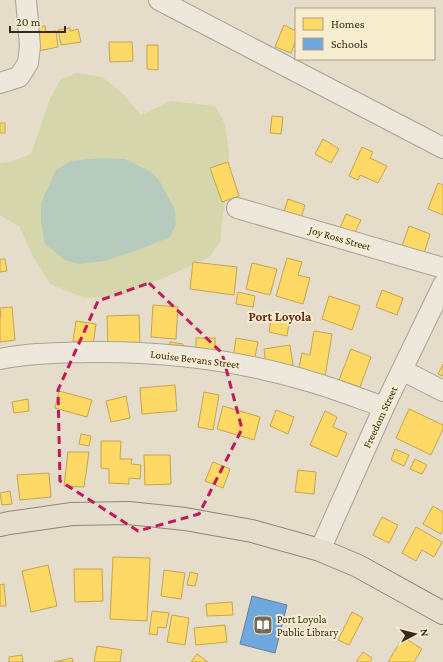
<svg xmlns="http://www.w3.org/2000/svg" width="443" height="662" font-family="'Crimson Pro',serif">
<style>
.green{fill:#d5d6ab}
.water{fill:#b6cabe}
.homes{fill:#ffd966;stroke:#c4a450}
.schools{fill:#6fa8dc;stroke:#5f82a2}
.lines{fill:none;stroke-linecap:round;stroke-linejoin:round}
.minor-casing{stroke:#aaa294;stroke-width:22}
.major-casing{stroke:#8f877a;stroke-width:24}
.minor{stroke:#ede7dc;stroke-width:20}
.major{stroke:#e5decd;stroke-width:22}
.marked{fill:none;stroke:#c2185b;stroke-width:3;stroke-dasharray:8 5;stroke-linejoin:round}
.labels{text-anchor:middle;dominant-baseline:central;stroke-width:4;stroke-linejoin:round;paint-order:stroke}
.street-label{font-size:11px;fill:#392a1b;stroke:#f8ecce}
.poi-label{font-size:11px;fill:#392a1b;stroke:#f8ecce;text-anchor:start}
.quarter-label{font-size:13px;font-weight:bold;fill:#692917;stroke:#f8ecce}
</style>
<rect width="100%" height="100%" fill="#e5ddca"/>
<!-- green -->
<path class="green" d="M76 73 102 77 122 93 141 115 171 101 215 106 225 124 229 154 228 180 221 229V240L209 257 177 272 121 296 85 298 50 284 33 256 19 226 0 215V163L11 162 31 154 49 101 60 80Z"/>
<!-- water -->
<path class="water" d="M101 158 125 159 151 172 160 182 175 210 176 224 170 237 140 249 105 261 79 264 65 260 45 244 41 222V203L56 170 71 161Z"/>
<!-- homes -->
<path class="homes" d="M284 25 296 31V40L291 53 275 47Z
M45 26 46 32 56 31 58 47 38 51 34 28Z
M70 28V31L78 29 81 42 61 45 58 30Z
M109 42H132L133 61 110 62Z
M147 45H158V70L147 69Z
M272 116 283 117 281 134 270 133Z
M0 123H5V133H0Z
M323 139 339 149 331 163 315 154Z
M362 147 373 152 370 158 387 166 378 183 360 175 358 180 349 176Z
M228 162 239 196 222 202 210 168Z
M438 183 443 185V215L428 209Z
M288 199 305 205 299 224 282 218Z
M346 214 361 220 354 234 340 228Z
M409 226 430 234 422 260 400 252Z
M287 258 302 262 298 275 310 278 303 304 276 296Z
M0 259H5L7 271 0 272Z
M193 262 237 267 234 295 190 289Z
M252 263 277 269 270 295 246 289Z
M382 290 403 298 397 315 376 307Z
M238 292 255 296 253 307 236 304Z
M329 296 360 306 352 330 322 319Z
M153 305 178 307 176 339 151 337Z
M12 307 15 340 0 342V317H1L0 308Z
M272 314 290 318 287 336 269 332Z
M139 315 140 344 108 345 107 316Z
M76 321 96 324 93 345 73 341Z
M314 331 332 334 325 377 298 373 302 353 310 355Z
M196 338H215V354H196Z
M236 338 258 342 254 362 233 359Z
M170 342 183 344 181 355 168 353Z
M290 345 293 365 266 368 264 349Z
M351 349 371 357 360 387 339 380Z
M443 364V376L438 374Z
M175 385 177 411 142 414 140 388Z
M59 391 92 400 87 417 55 408Z
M204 392 219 395 213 430 198 427Z
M126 396 130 418 111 422 106 401Z
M28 399 29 411 14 413 12 402Z
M223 406 260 417 254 440 217 429Z
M409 409 443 425V429L431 455 396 438Z
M276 410 294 417 288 434 270 426Z
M325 411 337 417 333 427 347 433 337 457 310 445Z
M81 434 91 436 89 446 79 444Z
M101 441H121L120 459H132L131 464 141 465 140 479 129 478V484L109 483V469L101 468Z
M395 449 409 455 404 466 391 460Z
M68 452H89L84 487 64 486Z
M144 455H170L171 484 145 485Z
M415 459 427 465 422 474 410 469Z
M213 462 230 469 223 488 205 481Z
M298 470 316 472 314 494 295 492Z
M49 473 51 497 20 500 17 475Z
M10 491 12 504 2 505 0 493Z
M433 506 443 512V530L441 534 423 524Z
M382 517 398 525 389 543 373 535Z
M416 527 442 542 434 557 422 550 416 561 402 553Z
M113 557 150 558 147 621 110 619Z
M48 565 57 606 31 612 22 571Z
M74 569H102L103 601 75 602Z
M164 570 185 573 181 599 161 596Z
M190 572 198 574 195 586 187 585Z
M4 584 6 606H0V585Z
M232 602 233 615 207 616 206 604Z
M152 611 169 613 166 628 158 627 157 635 149 634Z
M352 612 363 618 349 645 338 640Z
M172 615 189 618 185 645 167 642Z
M225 625 227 642 196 645 194 628Z
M403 637 422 649 414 662H388Z
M97 646 122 650 120 662H94Z
M363 652 372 658 370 662H356Z
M197 654 208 662H191Z
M22 655 23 662H9V657Z
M72 658 73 662H54Z"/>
<!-- schools -->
<path class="schools" d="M252 596 287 605 275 653 240 644Z"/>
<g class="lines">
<!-- minor casing -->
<g class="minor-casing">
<path id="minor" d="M159 0 443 148
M0 83 19 77 28 63 30 46 26 0
M237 208 443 268
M0 359C29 353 58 353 88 352 165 351 241 360 315 383 338 390 361 399 384 407
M402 370 443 391
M320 550 384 407 443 285"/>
</g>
<!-- major casing -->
<g class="major-casing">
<path id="major" d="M0 525 9 523 72 514 129 513 185 519 252 531 320 550 358 566 443 613"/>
</g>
<!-- minor -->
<use href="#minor" class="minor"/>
<!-- major -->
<use href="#major" class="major"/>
</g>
<!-- marked area -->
<path class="marked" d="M149 283 222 353 242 429 199 514 138 531 60 481 58 390 98 301Z"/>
<!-- icons -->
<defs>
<g id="library-square" transform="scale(1)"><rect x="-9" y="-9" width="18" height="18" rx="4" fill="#756958" stroke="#f8ecce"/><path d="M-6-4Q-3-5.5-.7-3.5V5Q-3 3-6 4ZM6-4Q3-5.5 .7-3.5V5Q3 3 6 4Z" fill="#fff"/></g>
</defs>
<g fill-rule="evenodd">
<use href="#library-square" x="263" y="625"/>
</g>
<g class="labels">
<!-- street labels -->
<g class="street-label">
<text transform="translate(340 238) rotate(16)">Joy Ross Street</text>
<text transform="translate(195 359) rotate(7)">Louise Bevans Street</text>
<text transform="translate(380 417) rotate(-65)">Freedom Street</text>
</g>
<!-- poi labels -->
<g class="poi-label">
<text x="277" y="619">Port Loyola<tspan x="277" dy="13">Public Library</tspan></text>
</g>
<!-- quarter labels -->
<g class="quarter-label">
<text x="280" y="316">Port Loyola</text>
</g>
</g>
<!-- legend -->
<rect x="295" y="8" width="140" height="52" fill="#f8ecce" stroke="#ac9e86"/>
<rect x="303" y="18" width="20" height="12" fill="#ffd966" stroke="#ac9e86"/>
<text x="331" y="28" font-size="12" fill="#392a1b">Homes</text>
<rect x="303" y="38" width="20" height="12" fill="#6fa8dc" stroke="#ac9e86"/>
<text x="331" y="48" font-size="12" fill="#392a1b">Schools</text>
<!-- north arrow -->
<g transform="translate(415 634) rotate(83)" stroke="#f8ecce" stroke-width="3" paint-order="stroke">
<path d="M0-3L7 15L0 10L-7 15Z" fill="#392a1b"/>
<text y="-6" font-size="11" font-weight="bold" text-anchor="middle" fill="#392a1b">N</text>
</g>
<!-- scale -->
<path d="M10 26v6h55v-6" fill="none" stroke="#392a1b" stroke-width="2"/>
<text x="16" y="26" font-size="12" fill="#392a1b" stroke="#f8ecce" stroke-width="3" paint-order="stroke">20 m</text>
</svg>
